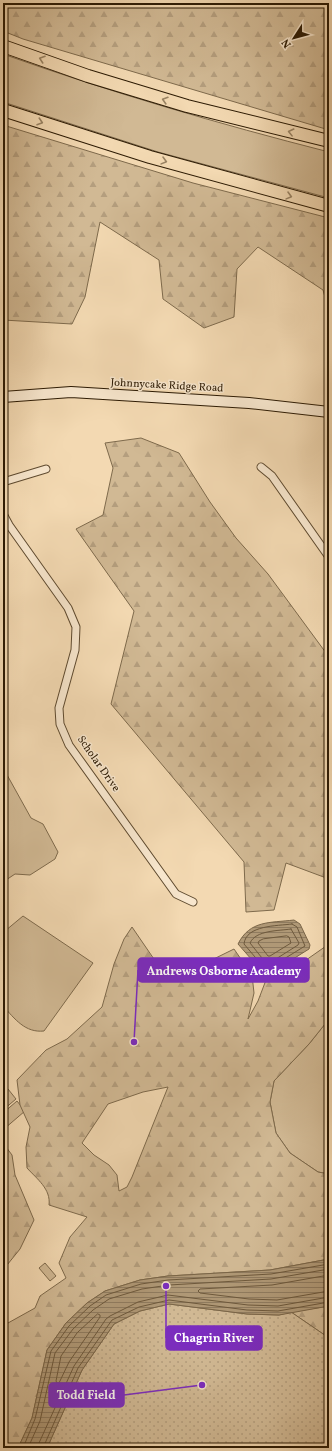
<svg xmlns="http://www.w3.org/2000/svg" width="332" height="1451" font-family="Vollkorn,serif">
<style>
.grass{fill:#d1b994;stroke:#7e6a4c}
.forest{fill:url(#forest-firs);stroke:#7e6a4c;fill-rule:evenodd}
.park{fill:url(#park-dots);stroke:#7e6a4c}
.water{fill:url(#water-rules);stroke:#7b6648}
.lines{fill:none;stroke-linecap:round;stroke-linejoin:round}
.shore{stroke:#6e593c;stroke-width:1}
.minor-casing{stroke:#5e4a2f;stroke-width:9}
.secondary-casing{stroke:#2c1a03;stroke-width:12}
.motorway-casing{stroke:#2c1a03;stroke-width:14}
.minor{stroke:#f7e6cd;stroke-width:7}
.secondary{stroke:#f7e6cd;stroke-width:10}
.motorway{stroke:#f3d9b2;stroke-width:12}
.oneway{stroke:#998363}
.labels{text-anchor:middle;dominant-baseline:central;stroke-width:3;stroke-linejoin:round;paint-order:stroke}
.street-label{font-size:11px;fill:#2c1a03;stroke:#f7e6cd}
.leader{fill:none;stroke:#7b2cbf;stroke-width:1.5}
.callout-dot{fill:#7b2cbf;stroke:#f7e6cd;stroke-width:1.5}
.callout{fill:#7b2cbf;stroke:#7b2cbf;stroke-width:1.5}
.callout-label{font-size:12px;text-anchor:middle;font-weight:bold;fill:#fff}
</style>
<defs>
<pattern id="forest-firs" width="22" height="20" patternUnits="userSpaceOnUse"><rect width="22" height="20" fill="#d1b994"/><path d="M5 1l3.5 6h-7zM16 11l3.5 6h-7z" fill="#b49e7e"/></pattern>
<pattern id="park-dots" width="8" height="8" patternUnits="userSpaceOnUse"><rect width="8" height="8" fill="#d1b994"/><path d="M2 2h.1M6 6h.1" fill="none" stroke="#b49e7e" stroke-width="1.8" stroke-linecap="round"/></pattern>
<pattern id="water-rules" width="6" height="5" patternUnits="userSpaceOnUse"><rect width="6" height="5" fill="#af9876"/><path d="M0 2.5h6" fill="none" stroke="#8f7b5f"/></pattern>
</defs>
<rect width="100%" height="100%" fill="#f3d9b2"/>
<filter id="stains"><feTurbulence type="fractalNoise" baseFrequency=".005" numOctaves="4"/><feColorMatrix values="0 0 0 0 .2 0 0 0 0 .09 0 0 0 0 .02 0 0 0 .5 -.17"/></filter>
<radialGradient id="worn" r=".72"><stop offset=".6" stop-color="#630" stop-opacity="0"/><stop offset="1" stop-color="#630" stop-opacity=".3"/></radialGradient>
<!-- grass -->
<path class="grass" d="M3 54C110 92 219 124 329 152V198L158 152 3 102Z
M6 773 31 818 43 824 58 852 55 859 30 875 15 874 3 882V774Z
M23 916 93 963 44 1031C25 1033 15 1019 3 1006V934L5 931Z
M329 1019V1174L318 1172 290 1153 276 1133 270 1102 274 1081 309 1044Z
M8 1089 16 1099 3 1110V1093Z
M17 1101 25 1111 4 1129 3 1127V1113Z
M45 1263 56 1276 50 1281 39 1268Z"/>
<!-- forest -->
<path class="forest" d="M3 3H329V130L23 39 3 31Z
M3 125 193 183 329 218V312L323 290 258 247 237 269 234 317 204 328 163 299 159 260 100 222 85 297 72 324 3 320Z
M141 438 179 453 210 502 236 538 268 574 329 657V879L286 863 274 910 246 912 244 862 111 704 134 611 76 529 103 515 113 468 105 443Z
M132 927 169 981 234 949 252 975 254 993 248 1019 258 1001 266 980 276 981 329 944V1019L309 1044 274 1081 270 1102 276 1133 290 1153 318 1172 329 1174V1259L270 1270 168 1276 140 1280 105 1291 87 1303 66 1323 47 1350 32 1418 18 1448H3V1322L8 1323 35 1308 40 1296 66 1278 59 1263 70 1237 87 1217 49 1205C51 1189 37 1179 27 1168L26 1147 30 1127 20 1105 17 1080 46 1050 67 1039 102 1007 114 964 124 939ZM168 1087 132 1177 127 1187 119 1191 117 1175 109 1165 94 1155 82 1143 108 1104 143 1092Z
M3 1143 12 1155 15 1175 34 1220 20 1249 3 1270Z
M329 1306V1338L291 1312Z"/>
<!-- park -->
<path class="park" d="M169 1304 247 1314 279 1315 291 1312 329 1338V1448H47L82 1370 114 1324 140 1311Z"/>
<!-- water -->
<path class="water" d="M294 920 300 924 310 945 309 949 266 976 238 944C250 920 270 923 294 920Z
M329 1259V1306L279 1315 247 1314 169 1304 140 1311 114 1324 82 1370 47 1448H18L32 1418 47 1350 66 1323 87 1303 105 1291 140 1280 168 1276 270 1270Z"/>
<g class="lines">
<!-- shore -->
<path class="shore" d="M292 924 297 927 305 946 266 970 244 944C246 925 277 926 292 924Z
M291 929 299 943 298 945 268 964 266 963 250 943C256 930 278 931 291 929Z
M287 936 289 937 291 943 270 956H268L258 943 259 941 263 939Z
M329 1275 272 1285 200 1289 198 1291 200 1293 249 1299 277 1300 329 1291
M98 1314 100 1315V1317L69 1362 59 1383H57L56 1381 61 1356 77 1333Z
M23 1448 35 1419 51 1351 69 1326 90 1306 106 1295 141 1284 168 1280 271 1274 329 1264
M28 1448 40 1421 55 1353 73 1329 93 1310 109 1299 142 1289 169 1285 271 1279 329 1269
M38 1448 39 1443 74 1366 106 1319 110 1316 138 1302 168 1295 248 1305 278 1306 329 1297
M43 1448 78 1368 112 1320 139 1307 169 1300 247 1310 278 1311 329 1302"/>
<!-- minor casing -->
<g class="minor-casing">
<path id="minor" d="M261 467 272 476 329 557
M3 482 46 469
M3 514 9 525 68 608 76 627 75 650 59 708 60 724 69 745 176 894 193 902"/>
</g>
<!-- secondary casing -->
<g class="secondary-casing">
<path id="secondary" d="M3 397 71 392 249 403 329 412"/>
</g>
<!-- motorway casing -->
<g class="motorway-casing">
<path id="motorway" d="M3 46 88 76 187 106 329 141
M3 110 150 157 329 206"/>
</g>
<!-- minor -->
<use href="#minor" class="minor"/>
<!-- secondary -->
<use href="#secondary" class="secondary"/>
<!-- motorway -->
<use href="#motorway" class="motorway"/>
</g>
<!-- one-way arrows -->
<defs><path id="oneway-chevron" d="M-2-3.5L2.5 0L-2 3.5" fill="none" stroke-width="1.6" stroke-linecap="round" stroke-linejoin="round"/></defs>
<g class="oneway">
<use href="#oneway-chevron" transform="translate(42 59) rotate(-161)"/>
<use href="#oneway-chevron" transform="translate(165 100) rotate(-163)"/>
<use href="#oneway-chevron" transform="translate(40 122) rotate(18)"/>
<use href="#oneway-chevron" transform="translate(291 132) rotate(-166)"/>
<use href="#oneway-chevron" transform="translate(164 161) rotate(15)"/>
<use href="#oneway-chevron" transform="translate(289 196) rotate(15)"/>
</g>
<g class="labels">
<!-- street labels -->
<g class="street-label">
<text transform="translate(167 386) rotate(3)">Johnnycake Ridge Road</text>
<text transform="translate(98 764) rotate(55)">Scholar Drive</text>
</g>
</g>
<!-- callouts -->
<path class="leader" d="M134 1042L138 970M166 1286L166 1338M202 1385L124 1395"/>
<g class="callout-dot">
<circle cx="134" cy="1042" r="4"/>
<circle cx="166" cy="1286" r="4"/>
<circle cx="202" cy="1385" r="4"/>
</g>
<g class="callout">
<rect x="138" y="958" width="171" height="24" rx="4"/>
<rect x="166" y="1326" width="96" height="24" rx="4"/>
<rect x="49" y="1383" width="75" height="24" rx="4"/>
</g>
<g class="callout-label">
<text x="224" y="975">Andrews Osborne Academy</text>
<text x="214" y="1342">Chagrin River</text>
<text x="86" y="1399">Todd Field</text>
</g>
<!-- margin -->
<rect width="332" height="1451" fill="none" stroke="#f3d9b2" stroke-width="16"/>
<rect x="4" y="4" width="324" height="1443" fill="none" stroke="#2c1a03" stroke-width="2"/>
<rect x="8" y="8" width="316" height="1435" fill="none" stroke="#2c1a03"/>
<!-- north arrow -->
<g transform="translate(294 38) rotate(234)" stroke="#f7e6cd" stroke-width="3" paint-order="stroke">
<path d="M0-3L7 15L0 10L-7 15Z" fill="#2c1a03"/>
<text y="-6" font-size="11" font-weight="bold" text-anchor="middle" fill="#2c1a03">N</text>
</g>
<rect width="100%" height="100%" filter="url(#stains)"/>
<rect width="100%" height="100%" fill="url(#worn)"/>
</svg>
